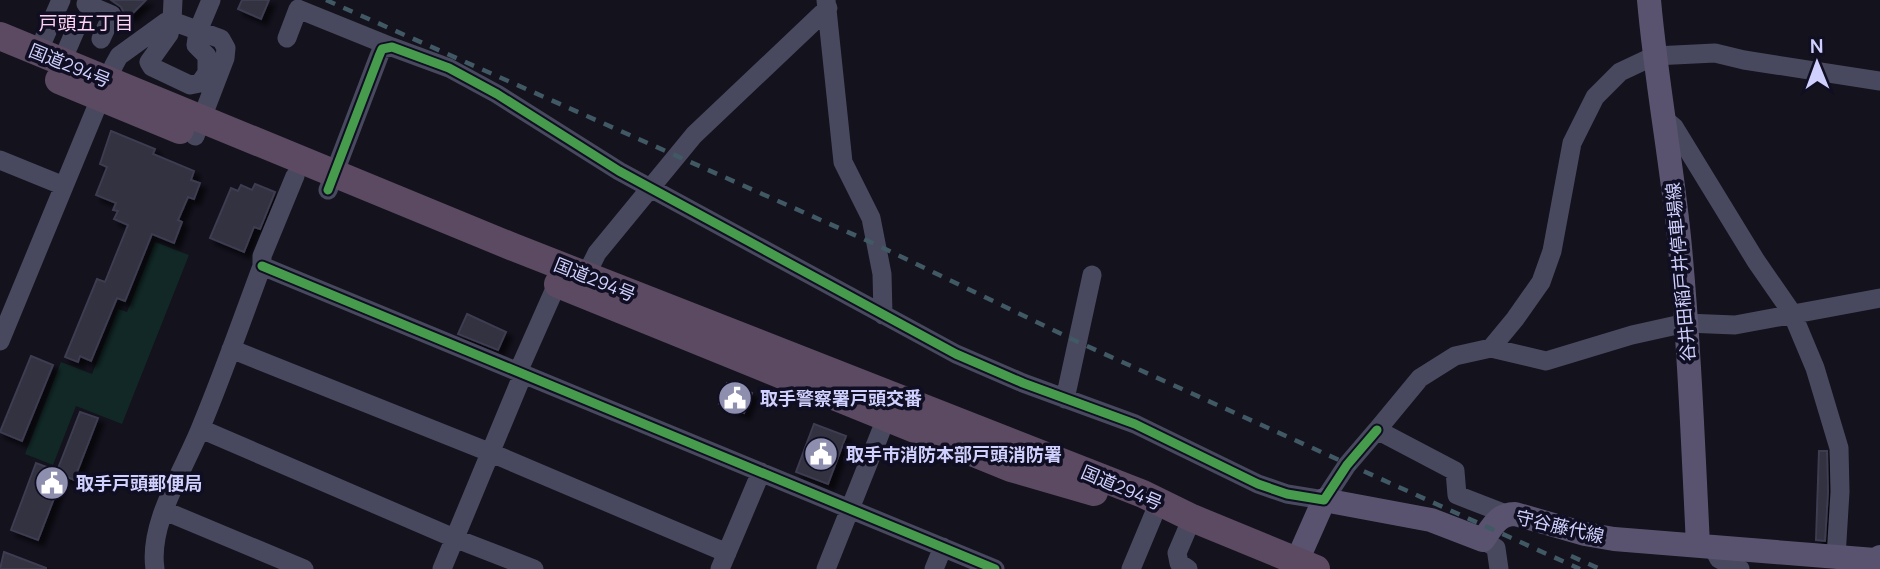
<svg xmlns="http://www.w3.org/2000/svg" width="1880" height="569" font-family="Manrope,'Noto Sans JP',sans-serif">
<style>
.park{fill:#112826}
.building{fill:#31303f;stroke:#3e3c51;stroke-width:2;filter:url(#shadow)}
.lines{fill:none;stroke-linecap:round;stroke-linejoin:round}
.minor{stroke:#48495e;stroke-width:19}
.major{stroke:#5a5370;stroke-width:24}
.highway{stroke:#5b4a62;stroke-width:28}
.rail{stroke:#415964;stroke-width:4.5;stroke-dasharray:10 9;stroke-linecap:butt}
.cycleway-casing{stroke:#0f0e22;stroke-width:13}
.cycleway{stroke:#469c4c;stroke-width:9}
.labels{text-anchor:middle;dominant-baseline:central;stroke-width:7;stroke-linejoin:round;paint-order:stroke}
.street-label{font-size:18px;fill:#d0d0fe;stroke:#0f0e22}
.poi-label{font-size:18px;font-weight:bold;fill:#d0d0fe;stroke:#0f0e22;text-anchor:start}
.neighbourhood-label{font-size:19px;fill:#fed2f3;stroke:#0f0e22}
</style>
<defs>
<filter id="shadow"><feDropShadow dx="5.5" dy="5.5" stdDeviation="2" flood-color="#0009"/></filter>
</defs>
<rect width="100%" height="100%" fill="#13121d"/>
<!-- park -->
<path class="park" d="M155 242 189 255 122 424 76 406 53 465 25 454 61 362 92 374 118 309 127 312Z"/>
<!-- building -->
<path class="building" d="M111 0H146L130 16 124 13 121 7Z
M242 0H269L261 19 238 9Z
M111 131 155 149 153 154 194 171 191 180 200 183 194 199 188 197 178 220 182 222 174 243 152 234 125 301 117 298 91 361 80 356 78 362 65 357 97 279 105 282 128 225 114 219 118 211 113 210 116 203 96 195 107 167 100 164Z
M255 184 275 192 260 229 254 227 244 252 210 238 231 188 238 191 241 185 252 190Z
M467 314 506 332 498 350 458 334Z
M31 356 53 365 22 441 0 432Z
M727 383 752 393 744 413 719 404Z
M80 412 98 418 74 480 63 475 38 540 11 530 36 463 57 471Z
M814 424 846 436 828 484 796 472Z
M1819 451H1827L1828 492 1825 541 1816 540Z
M4 552 46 568V569H0Z"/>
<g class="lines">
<!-- minor -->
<path class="minor" d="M173 0 172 21 169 34 149 62 152 67 190 85 200 83 207 73V56L196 45 198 31 211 0
M826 0 843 162 871 218 882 274 883 315
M86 4 112 15 101 39
M287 38 298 9 392 47
M38 52 61 0
M62 61 78 24
M1662 117 1674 127 1756 261 1792 313 1815 368 1839 448 1840 492 1836 557
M0 160 64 186
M328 190 379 56 382 49 392 47 449 68 497 94 619 171 956 354 1023 383 1135 424 1258 484 1287 494 1324 500 1347 465 1377 430
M262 266 995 569
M586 275 597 253 694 135 828 8
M0 341 114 65 119 56 166 22 172 21 221 39 226 48 225 58 195 136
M1491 348 1515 319 1541 282 1552 251 1572 143 1595 97 1620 72 1654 56 1715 53 1744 60 1880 81
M231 349 489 452 727 553
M518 372 557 284
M1065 399 1092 275
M201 429 454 538 534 569
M165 511 304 569
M1506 514 1457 495 1455 471 1377 430 1420 378 1455 356 1491 348 1546 361 1632 335 1686 323 1735 325 1880 298
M1483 540 1496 548 1499 569
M1712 546 1719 559 1740 569
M155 569C148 523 184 470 201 427 223 374 242 320 262 266V256L295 176
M442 569 523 374
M720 569 761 472
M826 569 891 406
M934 569 943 547
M1131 569 1159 502
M1188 569 1179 563 1177 553 1192 518"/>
<!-- major -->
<path class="major" d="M1649 0C1656 80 1671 158 1679 237 1689 340 1693 443 1698 545
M1297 561 1324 500 1431 520 1483 540C1492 527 1498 514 1515 514L1585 534 1614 539 1875 560 1880 557"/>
<!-- highway -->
<path class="highway" d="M0 36 513 247 1143 494 1192 518 1316 569
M59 80 180 130
M558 284 1011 468 1094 492"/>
<!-- rail -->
<path class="rail" d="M326 0 877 245 1078 342 1580 569
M1571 556 1600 569"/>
<!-- cycleway casing -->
<g class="cycleway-casing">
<path id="cycleway" d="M328 190 379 56 382 49 392 47 449 68 497 94 619 171 956 354 1023 383 1135 424 1258 484 1287 494 1324 500 1347 465 1377 430
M262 266 995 569"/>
</g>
<!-- cycleway -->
<use href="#cycleway" class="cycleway"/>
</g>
<!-- icons -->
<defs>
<g id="civic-disc" transform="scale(1.75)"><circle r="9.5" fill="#8e8eaf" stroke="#0f0e22"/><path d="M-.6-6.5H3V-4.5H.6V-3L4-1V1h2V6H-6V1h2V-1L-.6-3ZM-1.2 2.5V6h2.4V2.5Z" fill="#fff"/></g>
</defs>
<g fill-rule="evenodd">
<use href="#civic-disc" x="735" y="398"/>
<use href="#civic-disc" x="821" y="454"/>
<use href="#civic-disc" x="52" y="483"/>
</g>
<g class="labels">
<!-- street labels -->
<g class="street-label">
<text transform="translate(70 65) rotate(22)">国道294号</text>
<text transform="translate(1680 272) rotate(-95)">谷井田稲戸井停車場線</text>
<text transform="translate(595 279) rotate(22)">国道294号</text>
<text transform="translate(1122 487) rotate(23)">国道294号</text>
<text transform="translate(1560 526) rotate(13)">守谷藤代線</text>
</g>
<!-- poi labels -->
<g class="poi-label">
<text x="760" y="398">取手警察署戸頭交番</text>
<text x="846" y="454">取手市消防本部戸頭消防署</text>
<text x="76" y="483">取手戸頭郵便局</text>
</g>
<!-- neighbourhood labels -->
<g class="neighbourhood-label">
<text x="86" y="23">戸頭五丁目</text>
</g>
</g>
<!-- north arrow -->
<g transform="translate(1817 63) rotate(359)" stroke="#0f0e22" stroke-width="5" paint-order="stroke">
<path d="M0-5L12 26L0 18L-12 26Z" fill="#d0d0fe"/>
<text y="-10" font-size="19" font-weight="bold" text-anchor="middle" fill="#d0d0fe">N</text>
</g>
</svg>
